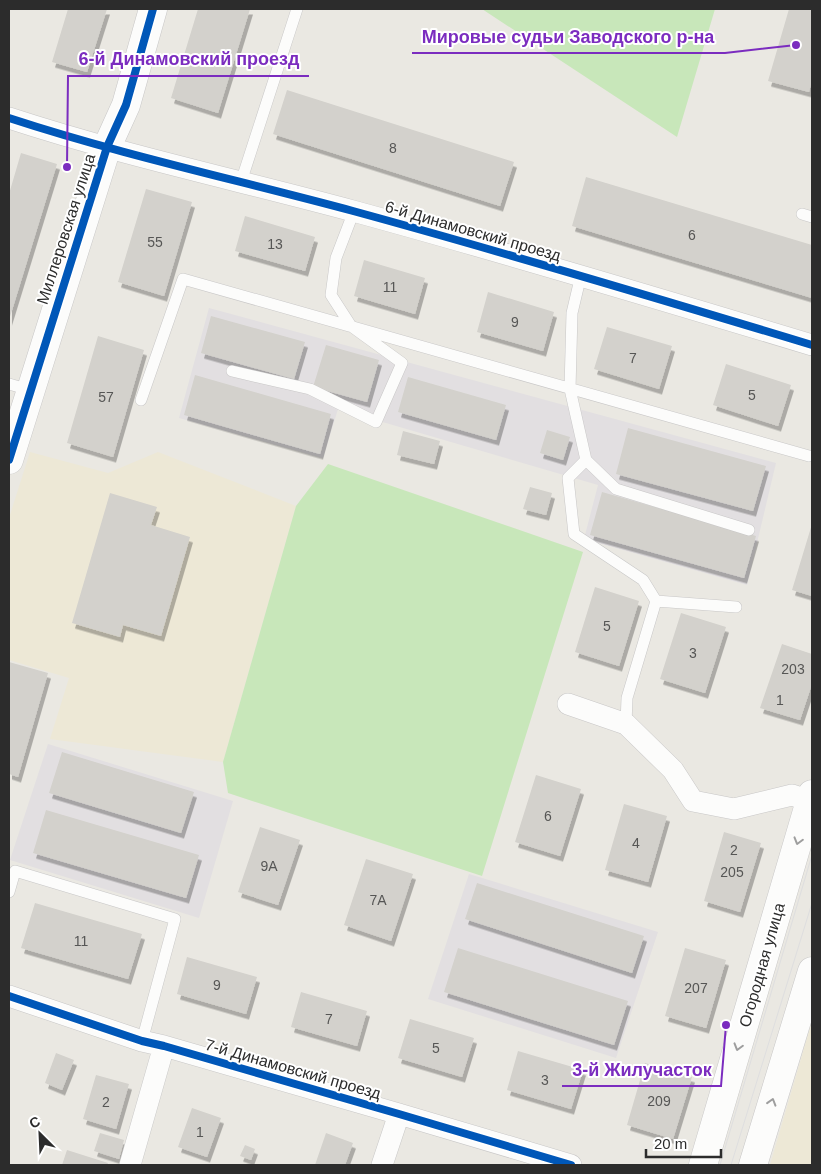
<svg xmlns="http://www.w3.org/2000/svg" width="821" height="1174" font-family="Helvetica,sans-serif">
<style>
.industrial{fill:#e2dfe1}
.education{fill:#ede8d6}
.green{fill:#c8e7ba}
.building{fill:#d3d1cc;filter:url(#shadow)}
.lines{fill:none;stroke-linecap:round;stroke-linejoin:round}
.lane-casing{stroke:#c8c7c7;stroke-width:12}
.street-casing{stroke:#c8c7c7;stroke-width:22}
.secondary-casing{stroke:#c8c7c7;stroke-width:29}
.lane{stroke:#fcfcfb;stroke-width:11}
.street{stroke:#fcfcfb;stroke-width:21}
.secondary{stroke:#fcfcfb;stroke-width:28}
.tram{stroke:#dededf;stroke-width:1}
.cycleway-casing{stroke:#fff;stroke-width:11}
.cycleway{stroke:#0057b8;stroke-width:8}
.oneway{stroke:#9e9e9e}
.labels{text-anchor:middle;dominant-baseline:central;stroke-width:4;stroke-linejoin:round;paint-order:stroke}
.number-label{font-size:14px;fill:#565655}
.street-label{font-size:16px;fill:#2c2c2c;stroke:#fff}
.leader{fill:none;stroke:#7b2cbf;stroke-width:2}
.callout-dot{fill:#7b2cbf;stroke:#fff;stroke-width:2}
.callout-label{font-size:18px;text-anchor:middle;font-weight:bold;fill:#7b2cbf;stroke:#fff;stroke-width:4;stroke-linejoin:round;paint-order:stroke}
</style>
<defs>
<filter id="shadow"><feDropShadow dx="3" dy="5.5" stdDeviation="0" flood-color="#0004"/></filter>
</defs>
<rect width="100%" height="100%" fill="#eae8e2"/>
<!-- industrial -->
<path class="industrial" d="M209 308 776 463 747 585 584 539 598 485 338 409 323 458 179 418Z
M48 744 233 801 199 918 10 860Z
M469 874 658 932 616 1058 428 999Z"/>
<!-- education -->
<path class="education" d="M30 452 108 473 158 452 296 506 223 762 50 739 69 678 9 660V518Z
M812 1021V1165H770Z"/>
<!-- green -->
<path class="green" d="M482 9H715L677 137Z
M328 464 583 552 482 876 228 793 223 762 296 506Z"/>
<!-- building -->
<path class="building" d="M68 9H107L87 72 52 62Z
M198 9H250L218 113 171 98Z
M789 9H812V80L809 92 768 81Z
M287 90 514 162 500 206 273 134Z
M21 153 57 164 9 320V194Z
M586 177 812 245V298L572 226Z
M146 189 192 202 164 296 118 282Z
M245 216 315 237 305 271 235 251Z
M364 260 425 278 415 314 354 296Z
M488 292 554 312 543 351 477 332Z
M211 316 305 342 294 379 201 353Z
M607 327 672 346 659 389 594 369Z
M98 336 144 350 113 457 67 443Z
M326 345 379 360 367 402 313 387Z
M726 364 791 385 778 426 713 405Z
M195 375 331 414 320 454 184 415Z
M408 377 506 405 496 440 398 412Z
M628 428 766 466 753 511 616 474Z
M547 430 570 437 563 460 540 453Z
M403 431 440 441 434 464 397 455Z
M530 487 552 493 546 515 523 509Z
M602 492 756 536 744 578 590 535Z
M110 493 157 507 151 525 190 537 161 636 123 625 120 637 72 623Z
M812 524V596L792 590Z
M595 587 639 601 619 666 575 652Z
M681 613 726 627 705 693 660 679Z
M782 644 812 654V684L800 720 760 708Z
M9 662 48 673 18 777 9 774Z
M62 752 194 792 181 833 49 793Z
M536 775 581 789 560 856 515 842Z
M624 804 667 816 648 882 605 870Z
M46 810 199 855 186 898 33 853Z
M260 827 300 840 278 905 238 892Z
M724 832 761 843 740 912 704 901Z
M366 859 413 874 391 941 344 925Z
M477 883 644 936 632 973 465 919Z
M35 903 142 934 128 979 21 948Z
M458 948 628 1001 614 1045 444 992Z
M685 948 726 960 706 1028 665 1016Z
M187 957 257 977 246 1014 177 994Z
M301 992 367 1011 357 1046 291 1027Z
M410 1019 474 1038 462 1077 398 1058Z
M518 1051 583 1070 571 1109 507 1090Z
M56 1053 74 1060 62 1090 45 1083Z
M645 1063 692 1077 673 1139 627 1125Z
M96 1075 129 1084 116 1129 83 1119Z
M192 1108 221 1118 207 1157 178 1147Z
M100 1133 124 1140 119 1159 94 1151Z
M326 1133 353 1143 345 1165H315Z
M245 1145 255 1149 251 1160 240 1156Z
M67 1150 108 1163 107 1165H62Z"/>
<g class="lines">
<!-- lane casing -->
<g class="lane-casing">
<path id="lane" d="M241 182 297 9
M802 214 812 217
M581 275 572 313 570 389 586 460 568 478 574 534 643 580 656 601 627 698 626 724
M232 371 310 389 376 422 402 363 351 326 331 295 336 258 354 211
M9 384 30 390
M141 400 183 279 809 456
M586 460 616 489 749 530
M656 601 736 607
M9 892 15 871 175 919 142 1041"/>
</g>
<!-- street casing -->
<g class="street-casing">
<path id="street" d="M9 118C122 155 238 180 353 211 507 253 660 299 812 345
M568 704 626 724 673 770 693 801 734 809 792 795 810 801
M9 996 142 1041 164 1046 399 1114 571 1165
M130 1165 164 1046
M382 1165 399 1114"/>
</g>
<!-- secondary casing -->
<g class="secondary-casing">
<path id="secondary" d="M9 460 107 147 126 105 153 9
M703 1165 812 794
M753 1165 812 971"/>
</g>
<!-- lane -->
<use href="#lane" class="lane"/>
<!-- street -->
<use href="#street" class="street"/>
<!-- secondary -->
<use href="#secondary" class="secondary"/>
<!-- tram -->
<path class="tram" d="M720 1165 812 855
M731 1165 812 903"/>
<!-- cycleway casing -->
<g class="cycleway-casing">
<path id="cycleway" d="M9 118C122 155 238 180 353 211 507 253 660 299 812 345
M9 460 107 147 126 105 153 9
M9 996 142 1041 164 1046 399 1114 571 1165"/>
</g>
<!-- cycleway -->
<use href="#cycleway" class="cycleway"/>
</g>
<!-- one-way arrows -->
<defs><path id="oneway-chevron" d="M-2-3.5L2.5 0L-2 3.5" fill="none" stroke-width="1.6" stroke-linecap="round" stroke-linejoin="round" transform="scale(1.25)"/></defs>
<g class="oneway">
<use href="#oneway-chevron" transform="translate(798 841) rotate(106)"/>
<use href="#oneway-chevron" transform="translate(738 1047) rotate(106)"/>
<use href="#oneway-chevron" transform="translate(772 1102) rotate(-73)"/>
</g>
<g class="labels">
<!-- number labels -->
<g class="number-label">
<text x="393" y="148">8</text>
<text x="692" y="235">6</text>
<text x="155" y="242">55</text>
<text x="275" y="244">13</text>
<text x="390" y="287">11</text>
<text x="515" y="322">9</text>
<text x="633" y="358">7</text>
<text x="752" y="395">5</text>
<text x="106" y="397">57</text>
<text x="607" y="626">5</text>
<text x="693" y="653">3</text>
<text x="793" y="669">203</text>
<text x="780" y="700">1</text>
<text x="548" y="816">6</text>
<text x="636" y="843">4</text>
<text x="734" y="850">2</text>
<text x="269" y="866">9А</text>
<text x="732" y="872">205</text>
<text x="378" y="900">7А</text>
<text x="81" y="941">11</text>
<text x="217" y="985">9</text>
<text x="696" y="988">207</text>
<text x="329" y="1019">7</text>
<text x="436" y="1048">5</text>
<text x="545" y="1080">3</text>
<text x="659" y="1101">209</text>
<text x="106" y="1102">2</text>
<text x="200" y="1132">1</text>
</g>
<!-- street labels -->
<g class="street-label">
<text transform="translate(66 229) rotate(-72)">Миллеровская улица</text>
<text transform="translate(473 231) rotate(16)">6-й Динамовский проезд</text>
<text transform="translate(762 965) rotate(-74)">Огородная улица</text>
<text transform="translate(293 1069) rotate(16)">7-й Динамовский проезд</text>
</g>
</g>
<!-- callouts -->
<path class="leader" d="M796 45L725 53H412M67 167L68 76H309M726 1025L721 1086H562"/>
<g class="callout-dot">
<circle cx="796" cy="45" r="5"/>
<circle cx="67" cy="167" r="5"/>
<circle cx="726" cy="1025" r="5"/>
</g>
<g class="callout-label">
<text x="568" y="43">Мировые судьи Заводского р-на</text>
<text x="189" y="65">6-й Динамовский проезд</text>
<text x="642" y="1076">3-й Жилучасток</text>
</g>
<!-- border -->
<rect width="821" height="1174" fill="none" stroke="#2c2c2c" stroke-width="20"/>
<!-- north arrow -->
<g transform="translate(40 1134) rotate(336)" stroke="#ffffff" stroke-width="4" paint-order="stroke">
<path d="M0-4L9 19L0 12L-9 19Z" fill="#2c2c2c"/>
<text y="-8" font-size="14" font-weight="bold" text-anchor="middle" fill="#2c2c2c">С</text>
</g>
<!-- scale -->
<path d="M646 1149v8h75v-8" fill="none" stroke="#2c2c2c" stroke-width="2.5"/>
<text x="654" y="1149" font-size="15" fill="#2c2c2c" stroke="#ffffff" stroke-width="4" paint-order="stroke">20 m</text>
</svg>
